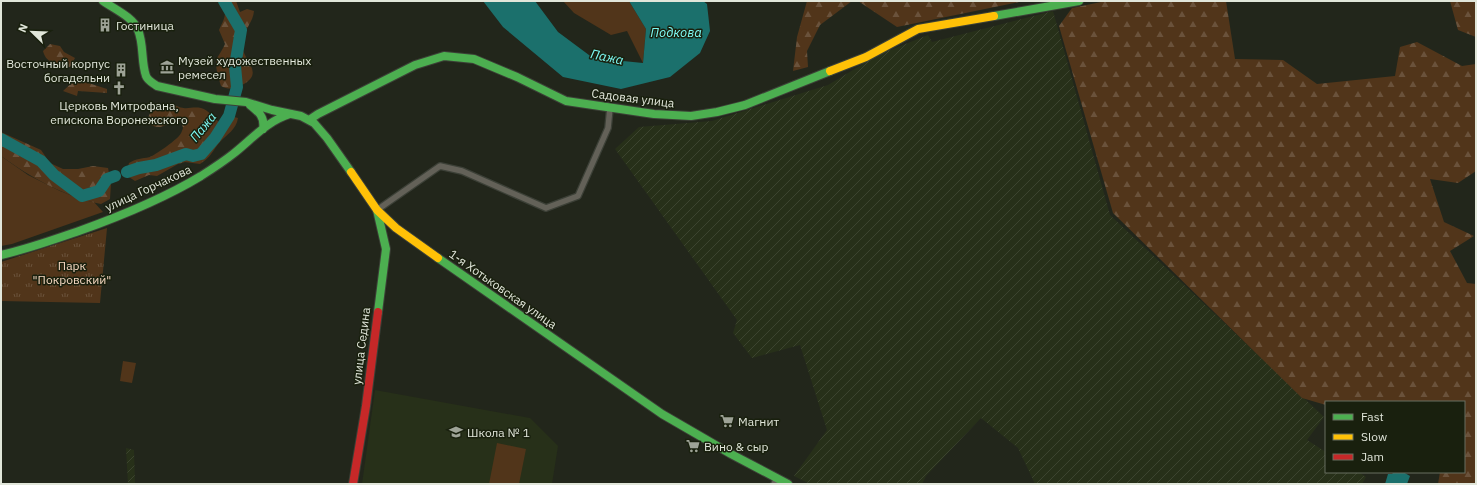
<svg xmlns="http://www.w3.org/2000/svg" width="1477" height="485" font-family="'IBM Plex Sans',sans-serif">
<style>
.built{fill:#273019}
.industrial{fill:url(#industrial-furrows)}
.green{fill:#51351a}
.forest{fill:url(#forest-firs)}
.park{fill:url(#park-tufts)}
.water{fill:#1b706c}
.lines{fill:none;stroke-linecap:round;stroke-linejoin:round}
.river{stroke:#1b706c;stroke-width:12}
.street-casing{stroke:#3c4037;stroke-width:8}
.fast-casing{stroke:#3c4037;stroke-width:10}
.slow-casing{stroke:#3c4037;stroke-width:10}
.jam-casing{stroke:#3c4037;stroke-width:10}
.street{stroke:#636158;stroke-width:5.5}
.fast{stroke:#4caf50;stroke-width:8}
.slow{stroke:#ffc107;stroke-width:8}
.jam{stroke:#c62828;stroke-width:8}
.labels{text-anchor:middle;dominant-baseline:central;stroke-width:3;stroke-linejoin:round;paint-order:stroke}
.poi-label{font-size:12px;fill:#e1e6da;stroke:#19200e;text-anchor:start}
.street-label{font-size:12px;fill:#e1e6da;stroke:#19200e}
.park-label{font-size:12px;fill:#f5d7c0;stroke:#19200e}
.water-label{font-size:13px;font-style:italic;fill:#7efaf4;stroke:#19200e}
</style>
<defs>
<pattern id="industrial-furrows" width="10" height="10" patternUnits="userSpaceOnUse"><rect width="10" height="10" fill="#273019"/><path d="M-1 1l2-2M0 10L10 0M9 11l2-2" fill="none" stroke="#3c442f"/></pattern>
<pattern id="forest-firs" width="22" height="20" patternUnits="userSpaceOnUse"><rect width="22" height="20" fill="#51351a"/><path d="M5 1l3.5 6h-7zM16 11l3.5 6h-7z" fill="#6a523b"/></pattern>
<pattern id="park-tufts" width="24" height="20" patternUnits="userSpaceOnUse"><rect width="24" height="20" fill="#51351a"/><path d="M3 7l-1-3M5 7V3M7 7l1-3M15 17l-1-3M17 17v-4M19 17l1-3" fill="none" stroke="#6a523b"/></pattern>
</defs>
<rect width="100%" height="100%" fill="#22261b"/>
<!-- built -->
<path class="built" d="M375 390 530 418 558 446 552 484H362Z"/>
<!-- industrial -->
<path class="industrial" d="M1053 11 1110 215 1324 417 1307 440 1326 452V472H1359L1366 477 1362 484H1035L1018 448 981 418 926 476 922 484H810L794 476 827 430 800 345 752 358 733 333 737 320 615 149 639 127 712 121 828 85 878 55 928 35 932 42Z
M126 448 134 450 135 484H128Z"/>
<!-- green -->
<path class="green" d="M563 1H629L646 29 643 63 627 31 611 35 574 13Z
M1 156 28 175 60 191 83 200 94 202 103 212 12 244 1 246Z
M123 361 136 363 132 383 120 381Z
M497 443 526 449 519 484H489Z"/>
<!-- forest -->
<path class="forest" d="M222 1H236L240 12 247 9 254 11C253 22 245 29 242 40 238 58 268 72 242 85 234 89 229 90 221 86 219 79 214 65 217 58 220 53 223 49 225 44L219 30C224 19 228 14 222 1Z
M807 1H852L820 25 807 51 808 67 793 71 797 37Z
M858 1H1024L897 27Z
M1106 1H1226L1235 59 1283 60 1317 84 1395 76 1400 47 1417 42 1462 66 1476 64V171L1458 183 1430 179 1444 222 1474 236 1450 251 1467 283 1476 284V484H1438L1440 472H1464V402H1326V405L1302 398 1113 213 1059 26 1072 8Z
M1450 1H1476V37L1458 30Z
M50 44 60 46 64 52 75 58 70 67C59 65 46 64 43 51Z
M76 79 107 89V93L78 91 77 96 63 91Z
M173 104C187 112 189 106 201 108 209 110 213 118 219 122L234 117 238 118C236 130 227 134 219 143 211 153 212 156 200 164L185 162 178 164 157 176 149 175 135 181 129 177 127 170 129 163C137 158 141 159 150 157 155 155 175 141 179 136 181 134 182 131 183 128L181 121 174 120C163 128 157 130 146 122L152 109 159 108Z
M1 132 41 150 50 163 63 169H78L93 166 108 168 111 183 110 199 101 204C63 196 32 178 1 156Z"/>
<!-- park -->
<path class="park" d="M107 228 100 303 1 301V262Z"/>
<!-- water -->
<path class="water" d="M483 1H535L558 32 593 58 643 63 646 29 629 1H703L707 4 710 31 700 53 670 77 621 89 563 77 503 27Z
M1394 472H1403L1410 476 1407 484H1385L1388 474H1392Z"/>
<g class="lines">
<!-- river -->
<path class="river" d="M1 139 41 161 54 175 82 196 99 191 107 179 115 176
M127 172 139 168 156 165 186 154 193 156 201 154 215 138 229 116 237 87 235 66 241 30 224 1"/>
<!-- street casing -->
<g class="street-casing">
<path id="street" d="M377 210 440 166 462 171 546 208 578 196 608 128 610 108
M774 484 777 478"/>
</g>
<!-- fast casing -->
<g class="fast-casing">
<path id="fast" d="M103 1C114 9 133 17 138 30 144 44 141 62 146 76 148 81 153 83 157 86L215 99 246 102 272 110 301 116 314 123 327 138 351 172
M994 16 1079 1
M250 105C259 112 265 117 263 129
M309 120 318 114 415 65 444 56 474 59 517 77 566 101 654 114 691 116 717 112 745 105 830 71
M377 210 386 249 378 312
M1 255C28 249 53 240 79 231 121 216 163 199 201 176 212 169 223 162 233 154 252 139 267 121 290 114
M438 258 662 414 731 454 788 484"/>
</g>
<!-- slow casing -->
<g class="slow-casing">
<path id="slow" d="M830 71 866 57 918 29 994 16
M351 172 377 210 396 228 438 258"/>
</g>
<!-- jam casing -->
<g class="jam-casing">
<path id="jam" d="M353 484 366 406 378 312"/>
</g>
<!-- street -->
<use href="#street" class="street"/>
<!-- fast -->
<use href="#fast" class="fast"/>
<!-- slow -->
<use href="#slow" class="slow"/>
<!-- jam -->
<use href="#jam" class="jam"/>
</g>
<!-- icons -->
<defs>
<g id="building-bare" transform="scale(1.08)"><path d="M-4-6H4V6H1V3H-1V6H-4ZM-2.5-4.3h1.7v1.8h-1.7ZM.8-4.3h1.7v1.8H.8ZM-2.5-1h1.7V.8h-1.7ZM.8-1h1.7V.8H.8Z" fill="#9ea397" stroke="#19200e" stroke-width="2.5" paint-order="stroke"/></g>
<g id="museum-bare" transform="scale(1.08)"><path d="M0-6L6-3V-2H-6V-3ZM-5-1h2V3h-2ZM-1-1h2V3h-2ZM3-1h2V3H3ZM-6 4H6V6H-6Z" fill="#9ea397" stroke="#19200e" stroke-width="2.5" paint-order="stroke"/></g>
<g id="church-bare" transform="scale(1.08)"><path d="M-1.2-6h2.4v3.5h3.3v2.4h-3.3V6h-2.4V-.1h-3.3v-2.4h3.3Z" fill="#9ea397" stroke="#19200e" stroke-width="2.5" paint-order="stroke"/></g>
<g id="supermarket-bare" transform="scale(1.08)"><path d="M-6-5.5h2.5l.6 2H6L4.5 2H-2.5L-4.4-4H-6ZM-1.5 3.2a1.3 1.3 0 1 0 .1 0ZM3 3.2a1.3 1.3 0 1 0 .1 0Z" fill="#9ea397" stroke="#19200e" stroke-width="2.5" paint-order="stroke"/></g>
<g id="school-bare" transform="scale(1.08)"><path d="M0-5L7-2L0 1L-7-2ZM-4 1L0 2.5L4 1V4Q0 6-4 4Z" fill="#9ea397" stroke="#19200e" stroke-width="2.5" paint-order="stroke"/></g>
</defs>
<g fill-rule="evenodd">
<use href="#building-bare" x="105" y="25"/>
<use href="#museum-bare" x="167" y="67"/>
<use href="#building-bare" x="121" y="70"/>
<use href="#church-bare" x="119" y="88"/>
<use href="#supermarket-bare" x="727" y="421"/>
<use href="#school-bare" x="456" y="432"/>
<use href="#supermarket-bare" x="693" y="446"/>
</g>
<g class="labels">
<!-- poi labels -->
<g class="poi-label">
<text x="116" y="25">Гостиница</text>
<text x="178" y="60">Музей художественных<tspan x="178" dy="14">ремесел</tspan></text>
<text x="110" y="63" text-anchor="end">Восточный корпус<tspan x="110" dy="14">богадельни</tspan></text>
<text x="119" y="105" text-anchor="middle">Церковь Митрофана,<tspan x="119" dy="14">епископа Воронежского</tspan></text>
<text x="738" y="421">Магнит</text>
<text x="467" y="432">Школа № 1</text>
<text x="704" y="446">Вино &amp; сыр</text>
</g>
<!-- street labels -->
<g class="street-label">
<text transform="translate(633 98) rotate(7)">Садовая улица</text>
<text transform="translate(148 188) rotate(-25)">улица Горчакова</text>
<text transform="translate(503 289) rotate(35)">1-я Хотьковская улица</text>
<text transform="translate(361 346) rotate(-83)">улица Седина</text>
</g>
<!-- park labels -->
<g class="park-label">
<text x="72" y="265">Парк<tspan x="72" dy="14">"Покровский"</tspan></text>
</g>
<!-- water labels -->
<g class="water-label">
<text x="676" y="32">Подкова</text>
<text transform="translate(607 57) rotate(12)">Пажа</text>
<text transform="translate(203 127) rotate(-51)">Пажа</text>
</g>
</g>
<!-- border -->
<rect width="1477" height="485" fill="none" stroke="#e1e6da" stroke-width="4"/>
<!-- legend -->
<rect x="1325" y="401" width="140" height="72" fill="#19200e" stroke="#696f60"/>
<rect x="1333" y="414" width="20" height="6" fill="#4caf50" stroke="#696f60"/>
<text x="1361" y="421" font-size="12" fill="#e1e6da">Fast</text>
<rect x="1333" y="434" width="20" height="6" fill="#ffc107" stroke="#696f60"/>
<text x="1361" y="441" font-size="12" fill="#e1e6da">Slow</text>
<rect x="1333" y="454" width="20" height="6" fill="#c62828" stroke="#696f60"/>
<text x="1361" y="461" font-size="12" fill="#e1e6da">Jam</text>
<!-- north arrow -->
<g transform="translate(32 32) rotate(293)" stroke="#19200e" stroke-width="3" paint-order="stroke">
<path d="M0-3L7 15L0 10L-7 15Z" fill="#e1e6da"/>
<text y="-6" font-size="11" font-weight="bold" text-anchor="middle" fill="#e1e6da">N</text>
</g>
</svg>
